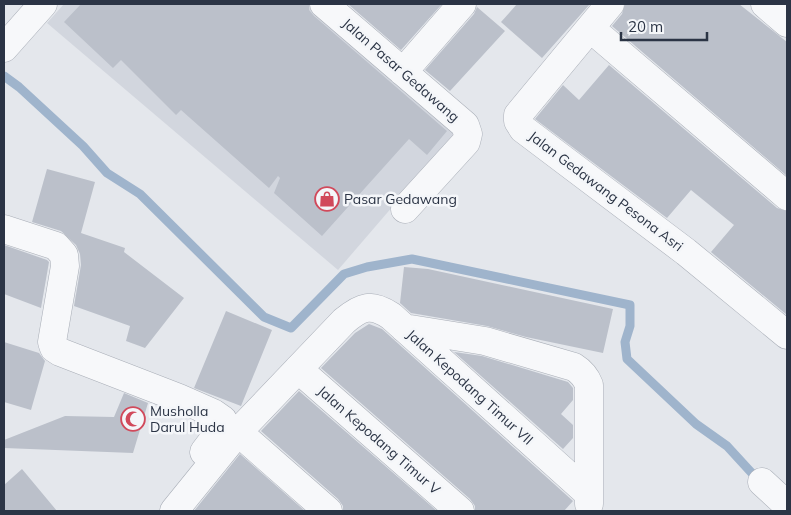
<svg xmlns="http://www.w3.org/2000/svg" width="791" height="515" font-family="Mulish,sans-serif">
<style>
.built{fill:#d2d6de}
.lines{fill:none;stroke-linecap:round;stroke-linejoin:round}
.stream{stroke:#9fb4cc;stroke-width:9}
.building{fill:#bbc0ca}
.minor-casing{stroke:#a9aeb7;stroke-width:29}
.minor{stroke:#f7f8fa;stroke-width:28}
.labels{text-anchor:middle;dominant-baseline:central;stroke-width:5;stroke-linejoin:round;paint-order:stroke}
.street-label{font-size:14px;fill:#2b3445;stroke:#f4f6f9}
.poi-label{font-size:14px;fill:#2b3445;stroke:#f4f6f9;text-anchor:start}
</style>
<rect width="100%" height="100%" fill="#e4e7ec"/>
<!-- built -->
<path class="built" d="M64 4H316L461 127 338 270 47 23Z"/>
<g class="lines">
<!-- stream -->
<path class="stream" d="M4 76 19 87 83 146 107 173 140 194 264 317 291 328 344 274 367 267 412 259 630 305V326L625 342 627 359 696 424 727 446 760 482"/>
</g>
<!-- building -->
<path class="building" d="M81 4H309V10L314 16 447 131 427 155 409 139 322 236 274 193 280 178 278 176 269 188 181 110 176 115 121 60 113 68 64 22Z
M348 4H442L401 50Z
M517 4H590L542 58 501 22Z
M625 4H739L787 42V176L612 26 622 14Z
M477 7 505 31 450 91 425 70 474 14Z
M609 65 777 208 787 211V315L711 252 734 225 691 190 667 218 535 119 563 85 579 100Z
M47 169 95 182 81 233 125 248 124 252 184 298 145 348 126 341 130 326 74 306 81 265 80 254 76 245 61 231 32 222Z
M4 245 47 260 49 262 41 308 4 294Z
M404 267 428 269 613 309 603 353 526 337 487 326 411 313 400 303Z
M226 311 272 330 241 406 194 388Z
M369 324 382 329 573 501 564 511H475V506L470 499 321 368 355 333Z
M4 342 39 353 45 361 31 410 4 402Z
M454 352 482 356 568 382 573 388V400L561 414 573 425V438L563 449Z
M299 391 437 511H343V506L338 499 261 431Z
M124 393 148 403 133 453 4 448V440L65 416 114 417Z
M240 454 305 511H194Z
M22 469 57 511H4V485Z"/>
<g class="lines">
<!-- minor casing -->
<g class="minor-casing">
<path id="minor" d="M324 4 465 125 468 134 466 142 405 209
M765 4 787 23
M590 28 610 4
M4 48 43 4
M403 72 462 4
M787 196 590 28 518 115V121L523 129 686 252 787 335
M4 229 56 246 64 255 65 266 52 342 54 348 60 352 179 398 213 413 223 420 220 431 204 452
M404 328 485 341 574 367C582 372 586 377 589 385V504
M298 369 460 511
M238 432 328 511
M762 482 787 505
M174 511 238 432 344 321C362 306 371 303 391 316L589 494"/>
</g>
<!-- minor -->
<use href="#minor" class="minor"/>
</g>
<!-- icons -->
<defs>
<g id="shop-ring" transform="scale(1.25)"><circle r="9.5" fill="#f4f6f9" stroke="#d1495b" stroke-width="1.5"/><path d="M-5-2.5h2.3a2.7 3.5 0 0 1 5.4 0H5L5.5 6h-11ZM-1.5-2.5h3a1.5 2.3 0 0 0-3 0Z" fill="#d1495b"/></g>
<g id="mosque-ring" transform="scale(1.25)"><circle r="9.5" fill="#f4f6f9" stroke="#d1495b" stroke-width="1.5"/><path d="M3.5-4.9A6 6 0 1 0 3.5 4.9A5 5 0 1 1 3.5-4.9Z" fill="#d1495b"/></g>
</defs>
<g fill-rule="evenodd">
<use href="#shop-ring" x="327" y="199"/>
<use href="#mosque-ring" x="133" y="419"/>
</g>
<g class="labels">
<!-- street labels -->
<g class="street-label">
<text transform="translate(401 70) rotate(41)">Jalan Pasar Gedawang</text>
<text transform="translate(606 191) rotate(37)">Jalan Gedawang Pesona Asri</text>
<text transform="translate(470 387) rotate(42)">Jalan Kepodang Timur VII</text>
<text transform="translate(379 440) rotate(41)">Jalan Kepodang Timur V</text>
</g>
<!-- poi labels -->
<g class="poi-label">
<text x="344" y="199">Pasar Gedawang</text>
<text x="150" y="411">Musholla<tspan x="150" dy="16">Darul Huda</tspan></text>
</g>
</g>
<!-- border -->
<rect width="791" height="515" fill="none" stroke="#2b3445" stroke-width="10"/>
<!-- scale -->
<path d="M621 32v8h86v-8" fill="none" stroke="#2b3445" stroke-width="2.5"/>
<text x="628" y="32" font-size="15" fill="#2b3445" stroke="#f4f6f9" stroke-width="4" paint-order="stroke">20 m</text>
</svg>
